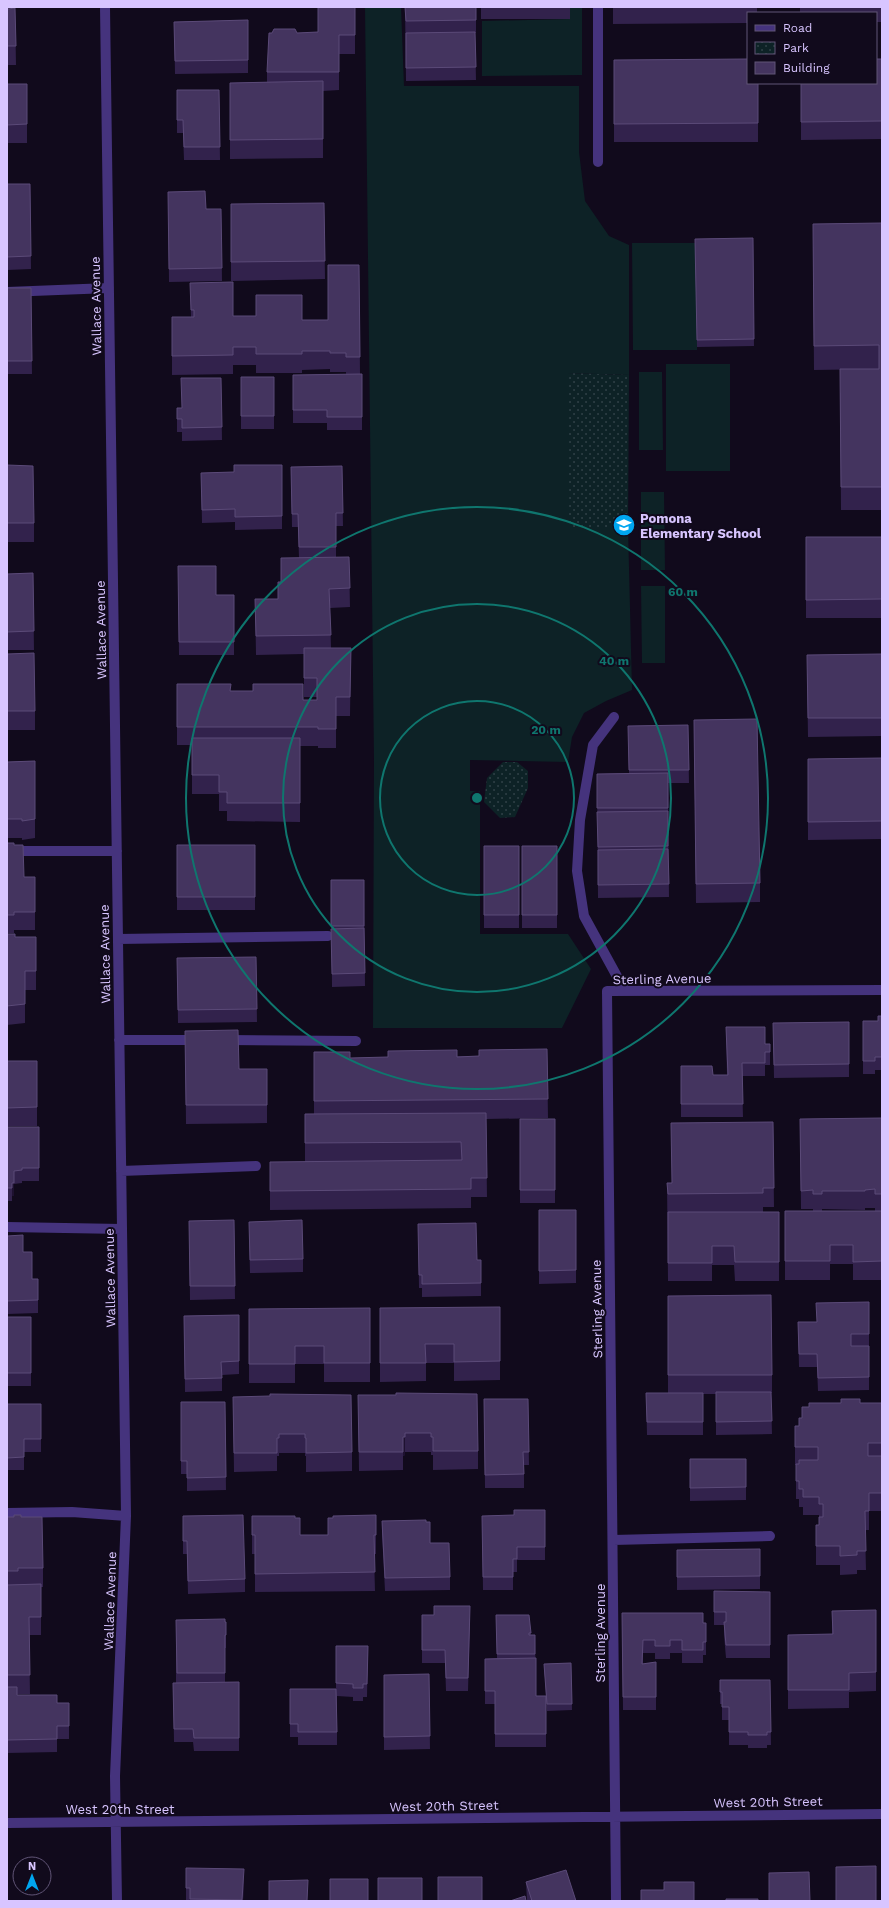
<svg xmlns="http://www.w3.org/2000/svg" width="889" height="1908" font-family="'Work Sans',sans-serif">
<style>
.grass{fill:#0d2226}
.park{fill:url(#park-dots)}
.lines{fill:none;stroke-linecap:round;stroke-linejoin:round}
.minor{stroke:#45337d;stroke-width:10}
.wall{fill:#32224c;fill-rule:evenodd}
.shaded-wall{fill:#1e1130}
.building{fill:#44345f;stroke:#5b4a78}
.ring{fill:none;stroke:#0f766e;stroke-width:2}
.labels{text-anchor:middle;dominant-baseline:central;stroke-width:4;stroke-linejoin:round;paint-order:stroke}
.street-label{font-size:13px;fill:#d8c5ff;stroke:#110a1c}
.poi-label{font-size:13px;font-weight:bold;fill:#d8c5ff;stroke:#110a1c;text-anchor:start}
.centre{fill:#0f766e;stroke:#110a1c;stroke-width:2}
.ring-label{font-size:12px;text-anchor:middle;font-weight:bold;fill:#0f766e;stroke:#110a1c;stroke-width:4;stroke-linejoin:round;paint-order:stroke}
</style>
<defs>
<pattern id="park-dots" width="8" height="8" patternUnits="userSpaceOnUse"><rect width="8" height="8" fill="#0d2226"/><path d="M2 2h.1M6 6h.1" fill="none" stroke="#304147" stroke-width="1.8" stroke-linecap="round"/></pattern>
</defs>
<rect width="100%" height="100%" fill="#110a1c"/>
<!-- grass -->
<path class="grass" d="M365 7H401L404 86H579V152L585 201 609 236 629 245V375L567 373V527H628L632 690 606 701 584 713 572 737 568 762 470 760V791H480V934H568L591 969 562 1028H373L374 760Z
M570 7H582V75L482 76V21L569 19Z
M632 243H697V350H633Z
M666 364H730V471H666Z
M639 372H662L663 450H639Z
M641 492H664L665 570H641Z
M641 586H665V663H642Z"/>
<!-- park -->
<path class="park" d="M567 373 629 375 628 527H567Z
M503 762H517L528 771V788L515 817 500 818 484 802 487 778Z"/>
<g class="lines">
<!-- minor -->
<path class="minor" d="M105 7 126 1516 115 1776 117 1901
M598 7V162
M7 292 109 288
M614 717 593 745 580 820 577 871 584 916 625 991
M7 851H117
M118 939 328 936
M119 1040H199
M225 1040 356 1041
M121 1171 256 1166
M7 1227 122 1229
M7 1513 72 1512 126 1516
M613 1540 770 1536
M7 1823 882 1814
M616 1901 607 991 882 990"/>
</g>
<!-- wall -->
<path class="wall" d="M7 7 8 9 15 8 16 65H7Z
M355 7V54H339V90L323 91V158L230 159V83L267 82V72L297 33 318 32Z
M405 7H476V33H475L476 80 406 81Z
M481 7H570V19H481Z
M613 7H757V13H748V23L613 24Z
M800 7H882V22H876V13H800Z
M248 20V73L175 74 174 22Z
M882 59V139L801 140V83Z
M614 60 758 83V142H614Z
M7 84H27V143H7Z
M177 90H219L220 160H184L183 133H177Z
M7 184H30L31 269 7 270Z
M168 192 206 209H221L222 281 169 282Z
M324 203 325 279 231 281V204Z
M882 223V510H841L840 393 879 369 814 370 813 247Z
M753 238 754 346 697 347 695 239Z
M359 265 360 374H362V430H327V423H293V375H346V372H330V369L302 370V373H256V365H233V374L172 375V317H191L190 283 233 316 302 320H328Z
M7 288H31L32 374H7Z
M241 377H274V429H241Z
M221 378 222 440 182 441V432H177V408H182Z
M7 465 34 523V542H7Z
M282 465V529L235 530V522L202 523 201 473 234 472Z
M342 466 343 526H336V557H349L350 607 330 608 331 648H351L350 716H336V748H318V746H300V822L227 821V811H219V794H192V745H177V684L303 700H317V697H304V654L256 655 255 599H278L281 582 299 558 298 527H292L291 467Z
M806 537H882V618H806Z
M178 566 216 595H234V655H179Z
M33 573 34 650H7V574Z
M7 654 35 711V730H7Z
M882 654V736L808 737 807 674Z
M694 720 760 883V902L696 903Z
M688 725 689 783H668L669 897 598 898 597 774 629 773 628 726Z
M882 758V839L808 840V759Z
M35 761V838L22 840V838H7V762Z
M7 843 14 845 24 877H35V930H14V933H7Z
M177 845H255V910H177Z
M484 846H519V928H484Z
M522 846H557V928H522Z
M331 880H364L365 986 332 987Z
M7 934 15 937H36V990H25V1023L7 1025Z
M256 957 257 1022 178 1023 177 958Z
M882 1016V1070H875V1074H863V1021H878Z
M773 1023 849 1064V1077L774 1078Z
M726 1027 765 1044H770V1065H765V1076H742L743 1117H681V1066L713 1075H727Z
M185 1031 239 1069H267V1123L186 1124Z
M547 1049 548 1118 486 1119 487 1197H471V1208L270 1210V1162H305V1114H314V1052L350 1058 479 1056Z
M7 1061H37V1126H7Z
M882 1118V1280H853V1264H830V1280H785V1211H813V1209H801L800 1119ZM865 1208H875V1211H822V1209L865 1210Z
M520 1119H555V1203H520Z
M773 1122 774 1207H763V1212H779V1281H735L734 1265H712V1281H668L667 1183H671Z
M7 1127H39V1181H22V1183L14 1184V1196H12V1201H7Z
M539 1210H576V1283L539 1284Z
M234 1220 235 1299 190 1300 189 1221Z
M418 1224 477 1260H481V1296L422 1297V1288H419Z
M249 1234 303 1259V1272L250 1273Z
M7 1236 23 1252 32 1279H38V1313L7 1314Z
M668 1296 772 1375V1393H771L772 1434 716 1435V1394H703V1435H647L646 1393H668Z
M370 1308V1382H324V1364H295V1383H249V1309Z
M380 1308 500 1361V1380L454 1381V1363H426V1381L380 1382Z
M239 1315V1374L222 1375V1391L185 1392 184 1316Z
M7 1317H31V1386H7Z
M798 1322 869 1334V1390L818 1391 817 1367H799Z
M358 1395 478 1451V1469L433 1470V1455H431V1452H405V1455L403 1456V1470L359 1471Z
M233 1397 352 1452V1471L306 1472V1456H305V1453H279V1456H277V1471L234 1472Z
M484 1399H528L529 1465H524V1488H485Z
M181 1402H225L226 1490 187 1491V1474H181Z
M841 1403H882V1511H869V1530H865L866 1570H857V1574L840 1575V1565H816V1525H819V1515H803V1507H799V1499H796V1465H795V1426H799L802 1418 809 1407Z
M7 1404H41V1452H24V1470H7Z
M690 1459H746V1500L690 1501Z
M545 1510V1560H517V1572H513V1590H483L482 1516 514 1515Z
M14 1515 21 1517 43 1568V1587H41V1635H29L30 1694H17V1695L57 1703H69V1739H57V1752L7 1753V1517H14Z
M376 1515V1554H374L375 1591 255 1592V1554H252V1516L295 1518 300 1535H328Z
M183 1516 245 1579V1592L188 1594 187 1554H183Z
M382 1521 426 1522 430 1543 450 1577V1590L385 1591 382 1534Z
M760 1549V1589L677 1590V1550Z
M714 1591 770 1592V1658H726L724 1635V1625H714Z
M876 1610V1691L849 1692V1708L788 1709V1635L832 1634V1611Z
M622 1613 706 1623V1655H703V1663H682V1653H670V1659H655V1653H643V1664L656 1662V1710H623Z
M422 1615 470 1619 468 1691H446L445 1663H422Z
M496 1615H529L531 1635H535L536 1696H546V1747H495V1704H485V1659L497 1658Z
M176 1620 226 1622V1648H225V1682H239V1751H194L193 1742H174L173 1683H176Z
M336 1646H368L367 1697H363V1701H353V1697L337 1696V1745H298V1737H290V1689H336Z
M571 1663 572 1710 547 1711 544 1664Z
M429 1674 430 1749 384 1750V1675Z
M720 1680H770L771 1745H767V1748H748V1745H729V1720H722V1704H720Z
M186 1868 244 1882 243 1901H186Z
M526 1882 576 1901H527Z"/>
<!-- shaded-wall -->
<path class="shaded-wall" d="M12 1183H14V1196H12Z
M403 1437H405V1455L403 1456Z
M244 1869V1882L243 1901H242Z"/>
<!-- building -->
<path class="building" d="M7 7H8V9L15 8 16 46H7Z
M318 7H355V35H339V72H267L269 33H272L274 29H295L297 33 318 32Z
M405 7H476V20L406 21Z
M248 20V60L175 61 174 22Z
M475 32 476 67 406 68V33Z
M748 59V83H758V123L614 124V60Z
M876 59H882V121L801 122V83H876Z
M323 81V139L230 140V83Z
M7 84H27V124L7 125Z
M177 90H219L220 147H184L183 120H177Z
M7 184H30L31 256 7 257Z
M205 191 206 209H221L222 268 169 269 168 192Z
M324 203 325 261 231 262V204Z
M882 223V487H841L840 369H879V345L814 346 813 224Z
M753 238 754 339 697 340 695 239Z
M328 265H359L360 357H346V353H330V351H302V354H256V347H233V355L172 356V317H194V310H191L190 283 233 282V316H256V295H302V320H328Z
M7 288H31L32 361H7Z
M362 374V417H327V410H293V375Z
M241 377H274V416H241Z
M181 378H221L222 427 182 428V419H177V408H182Z
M7 465 33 466 34 523H7Z
M234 465H282V516L235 517V509L202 510 201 473 234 472Z
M342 466 343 513H336V547H299L298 514H292L291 467Z
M806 537H882V599L806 600Z
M349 557 350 588 329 589 331 635 256 636 255 599H278V582H281V558Z
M178 566H216V595H234V642H179Z
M33 573 34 631 7 632V574Z
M304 648H351L350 697H336V729H318V727H177V684H231L230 691H253V684H303V700H317V678H304Z
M34 653 35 711H7V654Z
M882 654V718H808L807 655Z
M757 719 760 883 696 884 694 720Z
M688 725 689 770H629L628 726Z
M192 738H300V803H227V792H219V775H192Z
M882 758V821L808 822V759Z
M35 761V819L22 821V819H7V762Z
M668 773V808H597V774Z
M668 811V846L598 847 597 812Z
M7 843H14V845H23L24 877H35V912H14V915H7Z
M177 845H255V897H177Z
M484 846H519V915H484Z
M522 846H557V915H522Z
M668 849 669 884 598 885V850Z
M331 880H364V926H331Z
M364 928 365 973 332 974 331 929Z
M7 934H15V937H36V971H25V1004L7 1006Z
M256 957 257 1009 178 1010 177 958Z
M878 1016H882V1057H875V1061H863V1021H878Z
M849 1022V1064L774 1065 773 1023Z
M726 1027H765V1044H770V1052H765V1063H742L743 1104H681V1066H712L713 1075H728Z
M238 1030 239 1069H267V1105H186L185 1031Z
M547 1049 548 1099 314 1101V1052H350V1058L388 1057V1051L457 1050V1057L479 1056V1050Z
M7 1061H37V1107L7 1108Z
M486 1113 487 1178H471V1189L270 1191V1162L462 1160 461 1142 305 1143V1114Z
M882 1118V1194H875V1189L865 1190V1191H822V1194H813V1190L801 1191 800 1119Z
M520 1119H555V1190H520Z
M773 1122 774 1188H763V1193L668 1194 667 1183H672L671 1123Z
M7 1127H39V1168H22V1170L14 1171V1183H12V1188H7Z
M539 1210H576V1270L539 1271Z
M785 1211H882V1261L853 1262V1245H830V1261H785Z
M668 1212H779V1262H735L734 1246H712V1263H668Z
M234 1220 235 1286H190L189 1221Z
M302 1220 303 1259 250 1260 249 1222Z
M476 1223 477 1260H481V1283L422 1284V1275H419L418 1224Z
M23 1235V1252H32V1279H38V1300L7 1301V1236Z
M771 1295 772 1375H668V1296Z
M869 1302V1334H851V1346H869V1377L818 1378 817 1354H799L798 1322H817L816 1303Z
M500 1307V1361L454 1362V1344H425L426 1363H380V1308Z
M370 1308V1363H324V1346H295V1364H249V1309Z
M239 1315V1361L221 1362 222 1378 185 1379 184 1316Z
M7 1317H31V1373H7Z
M716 1392H771L772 1421 716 1422Z
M396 1393 477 1394 478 1451H433V1437H431V1433H405V1437H403V1452H359L358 1395H396Z
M646 1393H703V1422H647Z
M270 1394 351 1395 352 1452 306 1453V1438H305V1434H279V1438H277V1453H234L233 1397 270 1396Z
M484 1399H528L529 1452H523L524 1474 485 1475Z
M841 1399H860V1403H882V1443H868V1456H882V1493H869V1511H865L866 1551H857V1555L840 1556V1546H816V1525H819V1517H823V1504H819V1497H803V1489H799V1481H796V1464H799V1460H818V1447H795V1426H799V1418H802V1407H809V1403H841Z
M181 1402H225L226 1477 187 1478V1461H181Z
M7 1404H41V1439H24V1457L7 1458Z
M690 1459H746V1487L690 1488Z
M514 1510H545V1547H517V1559H513V1577H483L482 1516 514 1515Z
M14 1515H21V1517H42L43 1568H18V1571H7V1517H14Z
M243 1515 245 1579 188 1581 187 1541H183V1516Z
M376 1515V1535H374L375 1572 255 1574V1535H252V1516H295V1518H300V1535H328V1518H333V1516Z
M426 1520V1522H430V1543H449L450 1577 385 1578 382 1521Z
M760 1549V1576L677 1577V1550Z
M41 1584V1617H29L30 1675H7V1585Z
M714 1591 770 1592V1645H726L724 1622H726V1612H714Z
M434 1606H470L468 1678H446L445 1650H422V1615H434Z
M876 1610V1672L849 1673V1690H788V1635L833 1634 832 1611Z
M622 1613H703V1623H706V1642H703V1650H682V1640H670V1646H655V1640H643L642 1664 656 1662V1697H623Z
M496 1615H529L531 1633H529V1635H535V1654H497Z
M225 1619V1622H226V1635H225V1673H177L176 1620Z
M336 1646H368L367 1684H363V1688H353V1684L336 1683Z
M536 1658V1696H546V1734H495V1691H485V1659Z
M571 1663 572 1704H547L544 1664Z
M429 1674 430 1736 384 1737V1675Z
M720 1680H770L771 1732H767V1735H748V1732H729V1707H722V1692H720Z
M239 1682V1738H194L193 1729H174L173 1683Z
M7 1687H17V1695H57V1703H69V1726H57V1739L7 1740Z
M290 1689H336L337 1732H298V1724H290Z
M876 1866V1901H836V1867Z
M186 1868 244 1869 242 1900 190 1899V1888H186Z
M566 1870 576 1901H532L526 1882Z
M809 1872 810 1901H769V1873Z
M438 1877H482V1901H438Z
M378 1878H422V1901H378Z
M330 1879H368V1901H330Z
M308 1880 307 1901H269V1881Z
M664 1882H694V1901H641V1890H664Z
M525 1896 526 1901H510Z
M726 1899H758V1901H726Z"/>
<!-- distance rings -->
<g class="ring">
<circle cx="477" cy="798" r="97"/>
<circle cx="477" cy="798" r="194"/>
<circle cx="477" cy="798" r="291"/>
</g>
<!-- icons -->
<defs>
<g id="school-disc" transform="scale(1.15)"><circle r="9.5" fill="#00a6f0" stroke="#110a1c"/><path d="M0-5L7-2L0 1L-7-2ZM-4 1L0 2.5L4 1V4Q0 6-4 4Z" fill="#fff"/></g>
</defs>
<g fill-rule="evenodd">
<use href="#school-disc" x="624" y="525"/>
</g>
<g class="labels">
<!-- street labels -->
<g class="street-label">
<text transform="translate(96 306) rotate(-91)">Wallace Avenue</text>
<text transform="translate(101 630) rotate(-91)">Wallace Avenue</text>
<text transform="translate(105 954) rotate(-91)">Wallace Avenue</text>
<text transform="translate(662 979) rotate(-1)">Sterling Avenue</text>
<text transform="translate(110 1278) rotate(-91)">Wallace Avenue</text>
<text transform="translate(597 1309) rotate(-91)">Sterling Avenue</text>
<text transform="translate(110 1601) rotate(-88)">Wallace Avenue</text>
<text transform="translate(600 1633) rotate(-90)">Sterling Avenue</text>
<text transform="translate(768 1802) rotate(-1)">West 20th Street</text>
<text transform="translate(444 1806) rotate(-1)">West 20th Street</text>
<text x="120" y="1809">West 20th Street</text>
</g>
<!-- poi labels -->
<g class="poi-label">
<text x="640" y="518">Pomona<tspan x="640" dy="15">Elementary School</tspan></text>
</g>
</g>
<circle cx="477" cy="798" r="6" class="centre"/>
<g class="ring-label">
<text x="683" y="596">60 m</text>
<text x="614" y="665">40 m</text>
<text x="546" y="734">20 m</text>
</g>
<!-- border -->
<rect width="889" height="1908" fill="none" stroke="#d8c5ff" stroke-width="16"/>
<!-- legend -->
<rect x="747" y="12" width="130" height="72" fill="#110a1c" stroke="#615577"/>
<rect x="755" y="25" width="20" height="6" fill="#45337d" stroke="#615577"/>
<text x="783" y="32" font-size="12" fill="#d8c5ff">Road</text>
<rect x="755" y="42" width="20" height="12" fill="url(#park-dots)" stroke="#615577"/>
<text x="783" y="52" font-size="12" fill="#d8c5ff">Park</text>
<rect x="755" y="62" width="20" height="12" fill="#44345f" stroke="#615577"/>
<text x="783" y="72" font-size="12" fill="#d8c5ff">Building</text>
<!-- north arrow -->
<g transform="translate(32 1876)"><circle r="19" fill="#110a1c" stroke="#615577"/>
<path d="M0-3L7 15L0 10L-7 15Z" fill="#00a6f0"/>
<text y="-6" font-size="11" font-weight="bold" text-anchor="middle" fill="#d8c5ff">N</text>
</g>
</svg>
